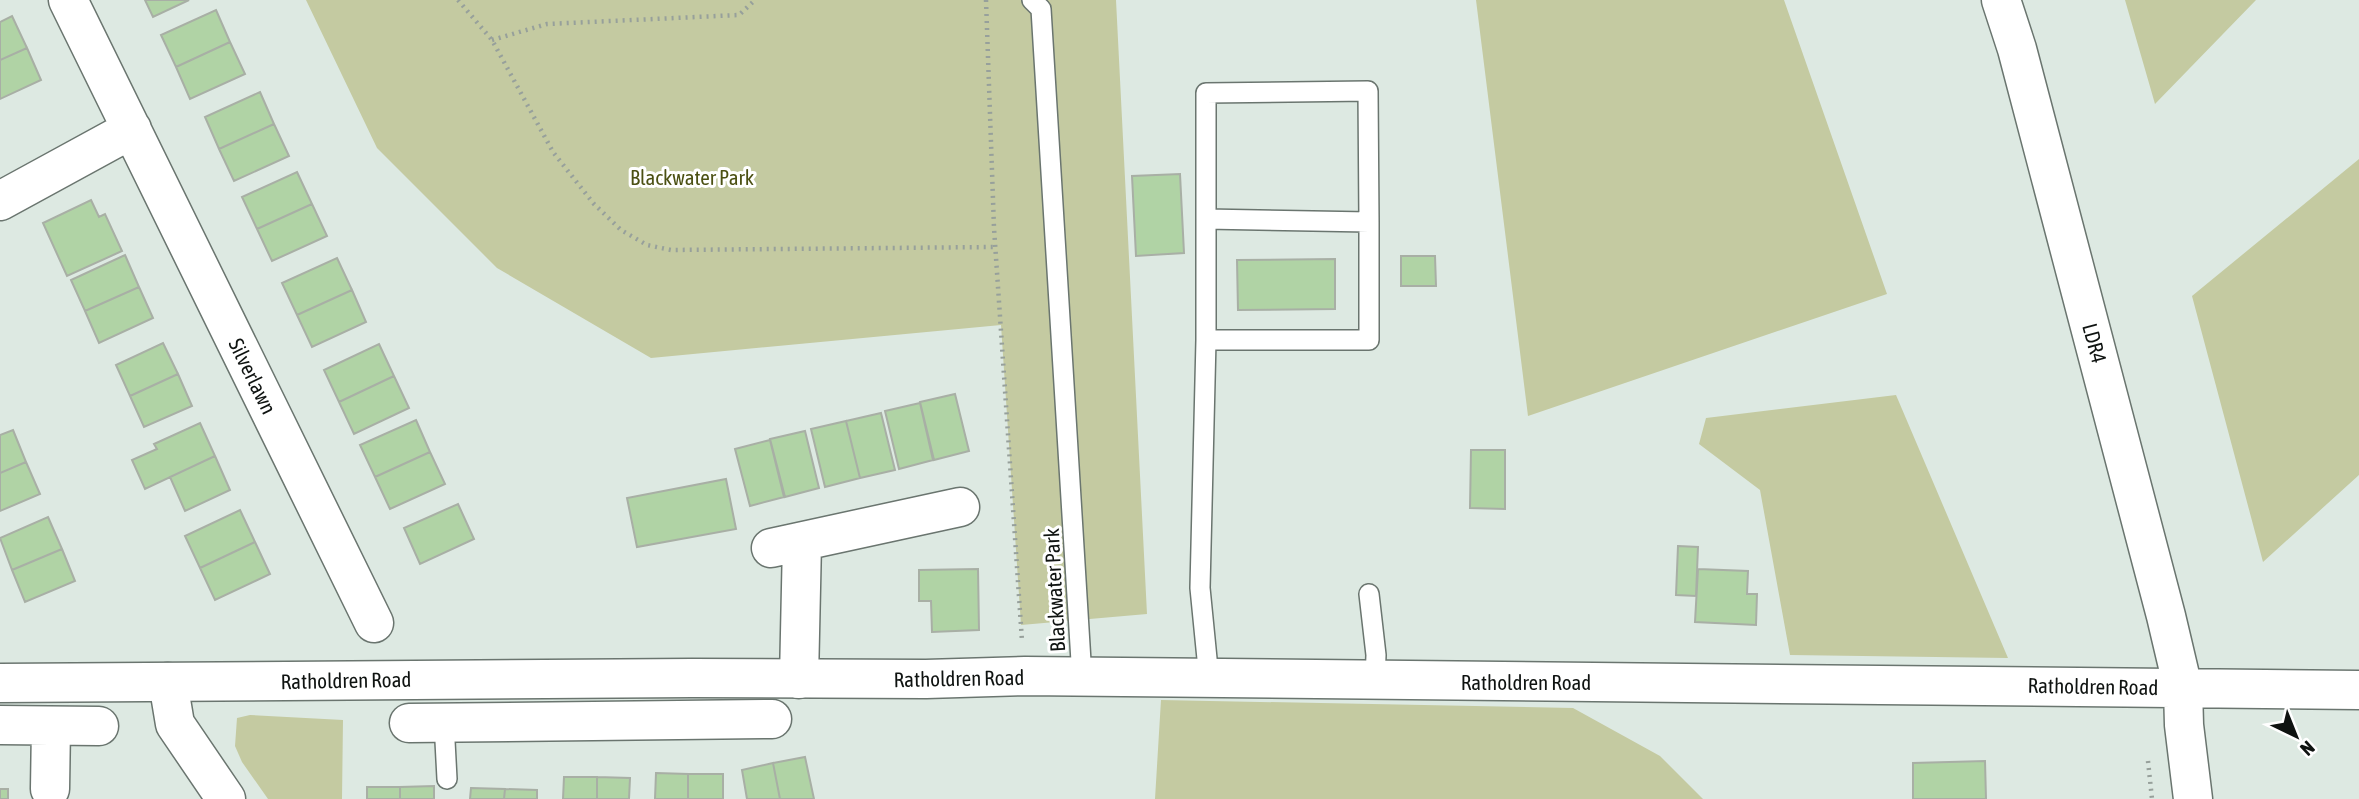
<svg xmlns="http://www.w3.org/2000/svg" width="2359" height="799" font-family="'Asap Condensed',sans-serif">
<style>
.green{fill:#c4caa1}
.building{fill:#b0d3a5;stroke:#a8afa5;stroke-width:2}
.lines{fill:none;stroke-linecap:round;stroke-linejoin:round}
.lane-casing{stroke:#6a756f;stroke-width:22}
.street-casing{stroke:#6a756f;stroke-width:41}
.secondary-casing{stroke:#6a756f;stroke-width:41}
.path{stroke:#97a09b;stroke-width:4.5;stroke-dasharray:2 5;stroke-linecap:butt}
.lane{stroke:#fff;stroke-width:19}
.street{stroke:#fff;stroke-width:38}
.secondary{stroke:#fff;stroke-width:38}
.labels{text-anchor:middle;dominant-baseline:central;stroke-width:6;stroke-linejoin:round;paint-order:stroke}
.park-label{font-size:21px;fill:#4b5013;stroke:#fff}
.street-label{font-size:21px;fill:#0f1311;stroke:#fff}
</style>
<rect width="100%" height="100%" fill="#dde9e2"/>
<!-- green -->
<path class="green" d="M306 0H1116L1147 614 1021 625 1001 325 651 358 497 268 377 148Z
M1476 0H1784L1887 294 1528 416Z
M2125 0H2256L2155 104Z
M2359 159V475L2263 562 2192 296Z
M1896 395 2008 658 1790 655 1760 490 1699 444 1706 418Z
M1161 700 1573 708 1660 756 1703 799H1155Z
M250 715 343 720 342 799H268L242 762 235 746 237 718Z"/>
<!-- building -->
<path class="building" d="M145 0H189L153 17Z
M216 10 230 42 176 67 161 35Z
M12 16 27 48 0 60V22Z
M230 42 245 74 190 99 176 67Z
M27 48 41 80 0 99V60Z
M260 92 274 124 219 149 205 117Z
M274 124 289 156 234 181 219 149Z
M297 172 312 204 257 229 242 197Z
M1180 174 1184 253 1136 256 1132 176Z
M91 200 99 217 105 214 122 251 67 276 43 223Z
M312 204 327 236 272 261 257 229Z
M125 255 139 287 85 311 71 280Z
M1401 256H1435L1436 286H1401Z
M337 258 352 290 297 315 282 283Z
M1335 259V309L1238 310 1237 260Z
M139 287 153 318 99 343 85 311Z
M352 290 366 322 312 347 297 315Z
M163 343 178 374 130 396 116 365Z
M379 344 394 376 339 402 324 370Z
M178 374 192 406 144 427 130 396Z
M394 376 409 408 354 434 339 402Z
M955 394 969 451 934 460 920 402Z
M920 403 933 460 899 469 885 411Z
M881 413 895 470 860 478 846 421Z
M416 420 430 452 375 477 360 445Z
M846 421 860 478 825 487 811 429Z
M200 423 215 456 145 489 132 460 157 449 154 444Z
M13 430 26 462 0 473V435Z
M805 431 819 488 785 497 770 439Z
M770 440 784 497 750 506 735 449Z
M1471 450H1505V509L1470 508Z
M430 452 445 484 390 509 375 477Z
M215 456 230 490 185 511 170 477Z
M26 462 40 494 0 511V473Z
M726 479 736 529 637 547 627 498Z
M458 504 474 539 420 564 404 528Z
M240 510 255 542 200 568 185 536Z
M48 517 62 549 12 570 0 538Z
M255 542 270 574 215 600 200 568Z
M1678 546 1698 547 1696 596 1676 595Z
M62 549 75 581 25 602 12 570Z
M978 569 979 630 932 632 931 601H919V570Z
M1698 569 1748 571 1747 594H1757L1756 625 1695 622Z
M805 757 814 799H780L773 763Z
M1985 761 1986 799H1913V763Z
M773 763 780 799H747L742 770Z
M656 773 688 774V799H655Z
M688 774H723V799H688Z
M564 777H597V799H563Z
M597 777 630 778 629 799H597Z
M434 786V799H400V787Z
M367 787H400V799H367Z
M471 788 505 789 504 799H470Z
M0 789H8V799H0Z
M505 789 537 790V799H504Z"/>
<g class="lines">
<!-- lane casing -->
<g class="lane-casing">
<path id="lane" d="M1032 0 1041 9 1082 678
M1206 219 1369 222 1368 91 1206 93V340L1200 588 1209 679
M1206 340H1369V222
M1369 594 1376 655 1375 681
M444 722 447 779"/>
</g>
<!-- street casing -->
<g class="street-casing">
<path id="street" d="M68 0 374 623
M0 201 132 129
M771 548 960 507
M799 679 802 542
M168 682 175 724 226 799
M409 723 772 719
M0 725 99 726
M50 789 51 726"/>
</g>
<!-- secondary casing -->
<g class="secondary-casing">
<path id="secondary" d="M2001 0 2017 49 2166 616 2183 688 2184 725 2193 799
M0 683 692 678 926 679 1025 676 2359 690"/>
</g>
<!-- path -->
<path class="path" d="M458 0 492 40 553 152 594 204 621 230 647 245 671 250 995 247
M986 0 994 228 1022 641
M492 40 547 24 739 15 755 0
M2148 761 2152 799"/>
<!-- lane -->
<use href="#lane" class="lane"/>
<!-- street -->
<use href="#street" class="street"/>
<!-- secondary -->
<use href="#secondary" class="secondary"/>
</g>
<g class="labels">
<!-- park labels -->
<g class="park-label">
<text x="692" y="177">Blackwater Park</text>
</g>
<!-- street labels -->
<g class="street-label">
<text transform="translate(2095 343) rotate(75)">LDR4</text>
<text transform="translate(253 376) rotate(64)">Silverlawn</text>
<text transform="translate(1054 590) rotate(-93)">Blackwater Park</text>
<text transform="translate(959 678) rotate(-1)">Ratholdren Road</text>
<text transform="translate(346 680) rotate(-1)">Ratholdren Road</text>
<text x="1526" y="682">Ratholdren Road</text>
<text transform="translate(2093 686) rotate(1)">Ratholdren Road</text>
</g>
</g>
<!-- north arrow -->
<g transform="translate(2296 736) rotate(137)" stroke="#ffffff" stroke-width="5" paint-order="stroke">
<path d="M0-5L12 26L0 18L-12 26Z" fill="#0f1311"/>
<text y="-10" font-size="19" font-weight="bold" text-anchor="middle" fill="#0f1311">N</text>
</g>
</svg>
